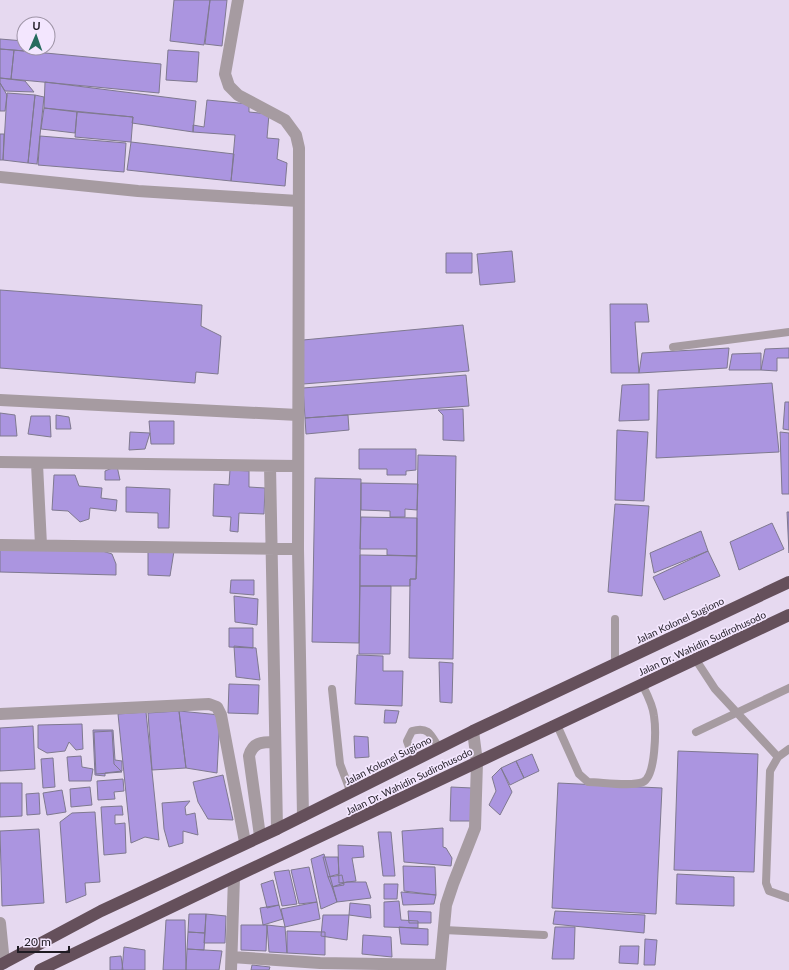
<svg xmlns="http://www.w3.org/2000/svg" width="789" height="970" font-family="Lato,sans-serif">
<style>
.building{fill:#ab95e0;stroke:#7f798f}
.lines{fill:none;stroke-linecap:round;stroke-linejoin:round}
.lane{stroke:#a69ba1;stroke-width:8}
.street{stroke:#a69ba1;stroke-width:12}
.highway{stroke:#65505b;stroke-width:12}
.labels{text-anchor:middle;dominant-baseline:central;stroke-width:3.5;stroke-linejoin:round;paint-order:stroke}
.street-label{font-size:10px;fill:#1e1a22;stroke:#f3e6fe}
</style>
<rect width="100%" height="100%" fill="#e6d9f0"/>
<!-- building -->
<path class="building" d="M174 0H210L204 45 170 41Z
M210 0H227L222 46 205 44Z
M0 39 24 41V51L0 49Z
M0 49 14 50 11 79 0 78Z
M14 50 161 64 159 93 11 79Z
M168 50 199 52 197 82 166 80Z
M0 78 25 81 34 92 5 91 0 83Z
M45 82 196 101 193 132 132 123 133 117 44 108Z
M0 83 7 95 5 111H0Z
M7 93 35 95 28 163 3 160Z
M35 95 44 97 37 164 28 163Z
M207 100 249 104V112L269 114 267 138 279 139 277 159 287 163 285 186 231 181 235 135 193 132V125L204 127Z
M44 108 77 112 75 133 41 129Z
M77 112 133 117 131 142 75 137Z
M0 134H4L3 160H0Z
M40 136 126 143 124 172 38 165Z
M131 142 234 154 231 181 127 170Z
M512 251 515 282 480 285 477 254Z
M446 253H472V273H446Z
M0 290 202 305 201 326 221 336 218 374 196 372 195 383 0 368Z
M610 304H647L649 322H635L639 373H611Z
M463 325 469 371 303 384V340Z
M729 348 727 368 639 373 642 353Z
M789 348V358H777V371L761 370 765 349Z
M761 353V370H729L732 354Z
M466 375 469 406 305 418 303 388Z
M772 383 779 452 656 458 658 390Z
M649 384V420L619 421 622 385Z
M785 402H789V430L783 429Z
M463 409 464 441 443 440V415L438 410Z
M0 413 15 415 17 436H0Z
M56 415 69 417 71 429H56Z
M348 415 349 430 306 434 305 418Z
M31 416H50L51 437 28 434Z
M149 421H174V444H151Z
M617 430 648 432 644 501 615 500Z
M130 432 150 433 145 449 129 450Z
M780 432 789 433V494H782Z
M359 449H416V470L406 471V475H387V469H359Z
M418 455 456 456 453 659 409 658 410 579H416Z
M117 466 120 480H105V471Z
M230 470 249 471V487L265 488 264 514 239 513 238 532 230 531 231 517 213 516 214 484 229 485Z
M54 475H75L79 486 102 488 101 498 117 500 116 511 90 508 89 519 80 522 68 511 52 510Z
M315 478 361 479 359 643 312 642Z
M361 483 418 484 417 510 405 509V517H390V511L361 510Z
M126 487 170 489 169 528H158V513L126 512Z
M615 504 649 506 642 596 608 592Z
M787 512H789V553Z
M361 517 417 518V556L387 555V549H360Z
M772 523 784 549 739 570 730 542Z
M701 531 708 551 654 573 650 553Z
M0 547 96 549 112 554 116 564V575L0 572Z
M148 550 174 551 170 576 148 575Z
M708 551 720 576 664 600 653 577Z
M360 555 417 556 416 579H410V586H360Z
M231 580H254V595L230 593Z
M360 586H391L390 654H359Z
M234 596 258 599 257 625 235 622Z
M229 628H253V648L229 647Z
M234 646 256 648 260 680 236 677Z
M357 655 383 656V671H403L402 706 355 704Z
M439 662 453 663 452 703 440 702Z
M229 684 259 685 258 714 228 713Z
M385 710 399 711 396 723H384Z
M179 711 186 768 152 770 148 713Z
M179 711 220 715 217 773 186 768Z
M146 712 159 840 145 837 131 843 118 714Z
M82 724 83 749 76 750 69 742 65 751 47 753 38 748V725Z
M33 726 35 769 0 771V728Z
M93 730H113L115 760 122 761V771L105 773V776L95 775Z
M112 731 114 764 122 772 96 774 94 732Z
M354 736 368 737 369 757 355 758Z
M678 751 758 754 754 872 674 870Z
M532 754 539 771 524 778 516 761Z
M81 756 82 767 93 769 91 781H69L67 757Z
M53 758 55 787 43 788 41 759Z
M516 761 524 778 510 785 501 768Z
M501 768 512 792 500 815 489 805 496 791 492 777Z
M223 775 233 820 208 819 198 802 193 782Z
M123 779 124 791 114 792 115 799 98 800 97 781Z
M0 783H22V816L0 817Z
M558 783 662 788 656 914 552 908Z
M90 787 92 805 71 807 70 789Z
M451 787 472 788 471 821H450Z
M62 790 66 812 47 815 43 793Z
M39 793 40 814 27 815 26 794Z
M190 801 185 807 186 815 195 813 198 835 183 831V843L169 847 164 829 162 803Z
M122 806 123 815H115V824L125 823 126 853 104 855 101 807Z
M95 812 100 882 85 883 86 895 66 903 60 822 72 813Z
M443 828V847L446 848 452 858 451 866 404 862 402 831Z
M39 829 44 903 2 906 0 831Z
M378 832H391L395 876H383Z
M338 845 363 846 364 857 352 858 356 881 339 883Z
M324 854 337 902 321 909 311 859Z
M323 857H338L339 874 328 877Z
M403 866 435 867 436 895 404 891Z
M309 867 317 902 299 904 291 870Z
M289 870 297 904 282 906 274 872Z
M677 874 734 877V906L676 904Z
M342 875 344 885 332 887 328 877Z
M273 880 279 905 267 908 261 884Z
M347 882H366L371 898 337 902 332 887Z
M384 884H398L397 899H384Z
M401 892 436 895 434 904 403 905Z
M399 901 401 920 418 921V928L384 927V902Z
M317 902 320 919 285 927 281 909Z
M350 903 370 905 371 918 349 915Z
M279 905 283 919 263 925 260 908Z
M408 911 431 912V923H409Z
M555 911 645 915 644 933 553 924Z
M189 914H206L205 933 188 932Z
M206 914 226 916 225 943H204Z
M323 915H349L347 940 321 936Z
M166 920H185L186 970H163Z
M241 925H267L266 951 241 950Z
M267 925 285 927 287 953 269 952Z
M399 927 428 929V945L401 944Z
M555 927H575L574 959H552Z
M287 931 325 932V955L287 953Z
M188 932 205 933 204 950 187 949Z
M363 935 391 937 392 957 362 954Z
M645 939 657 940 655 965H644Z
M620 946H639L638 964 619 963Z
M124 947 145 950V970H122Z
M187 949 222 951 219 970H186Z
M121 956 123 970H110V957Z
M252 965 270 967 269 970H251Z"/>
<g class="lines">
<!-- lane -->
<path class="lane" d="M673 347 789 332
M696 660 715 689 778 757
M615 663V619
M332 689 340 764 351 793
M557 725 579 774 588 782C601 782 631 787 643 782 656 776 656 729 654 716 653 705 647 694 642 684
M696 732 789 688
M789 749 778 757 770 771 766 883 769 891 789 898
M414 760 407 741 412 731C429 726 431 735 439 748
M444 930 544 935"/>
<!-- street -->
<path class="street" d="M238 0 225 74 229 86 238 95 285 120 296 135 299 148 298 549 303 816
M0 177 138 191 298 201
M0 400 298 415
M0 462 298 466
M37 464 41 545
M270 466 277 829
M0 545 298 549
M0 714 209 704 217 707 221 715 245 842
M260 836 249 756C253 742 262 742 275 742
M0 923 4 963
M232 957 320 963 440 965
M231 970 234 877
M440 970 446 905 453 884 475 828 477 762 473 731"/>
<!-- highway -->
<path class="highway" d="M0 965 101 911 277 829 473 731 789 582
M40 970 234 877 789 615"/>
</g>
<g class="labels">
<!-- street labels -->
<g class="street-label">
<text transform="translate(680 620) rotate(-25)">Jalan Kolonel Sugiono</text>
<text transform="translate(702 643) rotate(-25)">Jalan Dr. Wahidin Sudirohusodo</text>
<text transform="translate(388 760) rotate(-27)">Jalan Kolonel Sugiono</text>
<text transform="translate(409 781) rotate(-26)">Jalan Dr. Wahidin Sudirohusodo</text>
</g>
</g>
<!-- north arrow -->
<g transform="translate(36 36) rotate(2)"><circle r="19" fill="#f3e6fe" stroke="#9e94a6"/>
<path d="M0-3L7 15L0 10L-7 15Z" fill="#256b5e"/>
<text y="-6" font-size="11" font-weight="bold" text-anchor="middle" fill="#1e1a22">U</text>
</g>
<!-- scale -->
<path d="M18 946v6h51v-6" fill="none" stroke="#1e1a22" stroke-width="2"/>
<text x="24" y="946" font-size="12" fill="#1e1a22" stroke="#f3e6fe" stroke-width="3" paint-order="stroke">20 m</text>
</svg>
